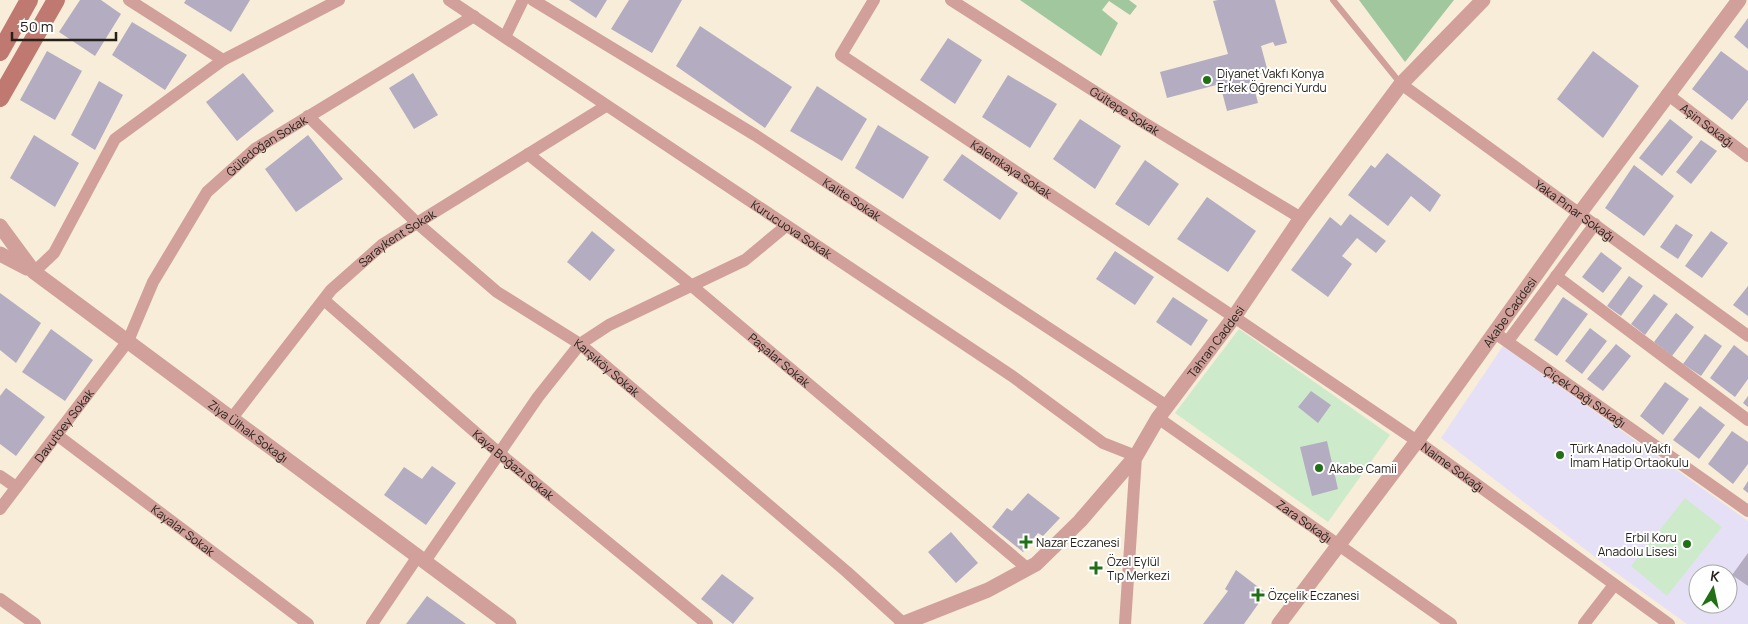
<svg xmlns="http://www.w3.org/2000/svg" width="1748" height="624" font-family="Manrope,sans-serif">
<style>
.education{fill:#e6e0f6;fill-rule:evenodd}
.green{fill:#cdebcb}
.forest{fill:#a0c79e}
.building{fill:#b4adc1}
.lines{fill:none;stroke-linecap:round;stroke-linejoin:round}
.service{stroke:#d1a09a;stroke-width:6}
.minor{stroke:#d1a09a;stroke-width:12}
.tertiary{stroke:#d1a09a;stroke-width:15}
.secondary{stroke:#bf7971;stroke-width:18}
.poi-dot{fill:#217016;stroke:#fff;stroke-width:2}
.labels{text-anchor:middle;dominant-baseline:central;stroke-width:4;stroke-linejoin:round;paint-order:stroke}
.poi-label{font-size:12px;fill:#25211a;stroke:#fff;text-anchor:start}
.street-label{font-size:12px;fill:#25211a;stroke:#fff}
</style>
<rect width="100%" height="100%" fill="#f7edd9"/>
<!-- education -->
<path class="education" d="M1503 346 1748 521V624H1687L1608 567 1441 438ZM1698 574H1728V604H1698Z"/>
<!-- green -->
<path class="green" d="M1239 329 1390 435 1328 522 1175 413Z
M1685 498 1722 527 1667 596 1631 566Z"/>
<!-- forest -->
<path class="forest" d="M1020 0H1129L1137 6 1130 15 1109 1 1102 10 1118 23 1101 56Z
M1359 0H1454L1405 62Z"/>
<!-- building -->
<path class="building" d="M80 0H101L121 14 95 56 59 32Z
M186 0H250L231 32 184 3Z
M569 0H607L596 18Z
M629 0H682L652 53 611 29Z
M1218 0H1275L1287 43 1275 46 1273 42 1261 46 1268 72 1251 76 1258 103 1227 111 1220 84 1167 98 1160 72 1228 54 1213 1Z
M1748 18V49L1734 37Z
M132 22 187 55 165 90 112 55Z
M700 26 792 87 765 128 676 66Z
M948 38 982 60 955 104 920 80Z
M47 51 82 71 55 120 20 100Z
M1593 51 1639 86 1603 138 1557 99Z
M1721 51 1748 71V100L1732 120 1692 89Z
M243 73 274 111 237 141 206 102Z
M413 73 438 115 414 129 389 88Z
M1008 75 1057 104 1030 148 982 117Z
M99 81 123 95 95 150 71 135Z
M817 86 867 119 842 161 790 131Z
M1080 119 1121 146 1095 189 1053 159Z
M1670 119 1693 137 1662 176 1639 158Z
M878 125 929 157 903 199 855 168Z
M34 135 79 163 55 207 10 178Z
M308 135 343 179 296 212 265 169Z
M1701 140 1717 151 1691 184 1676 172Z
M1387 153 1441 195 1430 212 1411 196 1388 226 1348 195 1371 165 1375 168Z
M962 154 1018 193 1000 220 943 180Z
M1145 160 1179 184 1149 226 1115 204Z
M1634 165 1674 196 1644 236 1605 208Z
M1207 197 1256 231 1228 272 1177 239Z
M1350 214 1386 241 1376 253 1357 238 1342 256 1352 264 1328 297 1291 270 1330 217 1341 226Z
M1676 224 1693 235 1678 259 1660 247Z
M592 231 615 250 590 281 567 262Z
M1711 231 1728 243 1702 278 1685 266Z
M1115 251 1154 277 1135 305 1096 279Z
M1601 252 1622 268 1603 293 1582 277Z
M1629 276 1643 286 1621 316 1607 306Z
M1748 286V316L1733 305Z
M0 293 41 323 16 363 0 350Z
M1654 294 1668 304 1645 335 1631 324Z
M1173 297 1208 320 1191 346 1156 322Z
M1563 297 1588 314 1557 356 1534 340Z
M1676 313 1694 327 1672 356 1654 342Z
M1590 328 1607 341 1582 374 1565 361Z
M51 329 93 360 65 401 22 372Z
M1705 334 1722 346 1701 376 1683 364Z
M1616 344 1631 356 1603 391 1587 379Z
M1734 345 1748 356V379L1735 397 1710 378Z
M1665 382 1689 399 1663 435 1640 416Z
M6 388 45 417 16 456 0 444V396Z
M1311 391 1331 405 1318 423 1298 407Z
M1748 396V407L1743 403Z
M1700 406 1725 425 1699 459 1673 440Z
M1732 431 1748 442V464L1733 484 1708 464Z
M1327 441 1338 489 1312 496 1300 447Z
M432 466 456 483 426 525 384 495 404 467 422 479Z
M1748 481V493L1743 489Z
M1028 493 1060 518 1043 536 1038 533 1023 552 992 527 1007 508 1012 511Z
M951 532 978 563 956 583 928 552Z
M1748 553V586L1732 575Z
M1236 570 1266 593 1244 624H1203L1228 591 1225 589Z
M722 574 754 598 733 624 701 599Z
M427 596 466 624H406Z"/>
<g class="lines">
<!-- service -->
<path class="service" d="M1333 0 1401 84"/>
<!-- minor -->
<g class="minor">
<path d="M129 0 223 60"/>
<path id="s1" d="M449 0 1012 376 1103 443 1136 456 1125 624"/>
<path id="s2" d="M533 0 755 135 1167 406"/>
<path id="s3" d="M874 0 841 55 1234 317 1417 441 1669 624"/>
<path id="s4" d="M951 0 1141 121 1301 218"/>
<path d="M505 37 523 0"/>
<path id="s5" d="M1401 84 1748 336"/>
<path id="s6" d="M1667 94 1748 156"/>
<path id="s7" d="M308 116 417 223 497 292 580 344 847 572 903 623"/>
<path id="s8" d="M528 154 692 286 1027 568"/>
<path d="M34 272 54 253 115 139 223 60 339 0"/>
<path d="M1556 276 1748 420"/>
<path id="s9" d="M324 300 499 453 707 624"/>
<path id="s10" d="M1495 333 1748 511"/>
<path d="M1508 341 1595 224"/>
<path id="s11" d="M232 418 331 290 383 244 606 106"/>
<path id="s12" d="M1158 418 1451 624"/>
<path id="s13" d="M57 435 308 624"/>
<path d="M0 476 16 487"/>
<path id="s14" d="M0 509 128 341 153 282 207 192 255 149 474 16"/>
<path d="M425 561 538 397 580 344 609 325 745 260 786 226"/>
<path d="M0 599 35 624"/>
<path d="M372 624 418 556"/>
<path d="M1584 624 1614 585"/>
</g>
<!-- tertiary -->
<g class="tertiary">
<path id="s15" d="M0 226 34 272 509 624"/>
<path d="M0 254 27 268"/>
<path id="s16" d="M902 624 988 590 1036 564 1080 521 1136 456 1158 418 1234 317 1301 218 1401 84 1483 0"/>
<path id="s17" d="M1279 624 1417 441 1580 213 1739 0"/>
</g>
<!-- secondary -->
<path class="secondary" d="M0 52 29 0
M0 98 56 0"/>
</g>
<!-- markers -->
<g class="poi-dot">
<circle cx="1207" cy="80" r="5"/>
<circle cx="1560" cy="455" r="5"/>
<circle cx="1319" cy="468" r="5"/>
<path d="M1023.5 534.5h5v5h5v5h-5v5h-5v-5h-5v-5h5z"/>
<circle cx="1687" cy="544" r="5"/>
<path d="M1093.5 560.5h5v5h5v5h-5v5h-5v-5h-5v-5h5z"/>
<path d="M1255.5 587.5h5v5h5v5h-5v5h-5v-5h-5v-5h5z"/>
</g>
<g class="labels">
<!-- poi labels -->
<g class="poi-label">
<text x="1217" y="73">Diyanet Vakfı Konya<tspan x="1217" dy="14">Erkek Öğrenci Yurdu</tspan></text>
<text x="1570" y="448">Türk Anadolu Vakfı<tspan x="1570" dy="14">İmam Hatip Ortaokulu</tspan></text>
<text x="1329" y="468">Akabe Camii</text>
<text x="1677" y="537" text-anchor="end">Erbil Koru<tspan x="1677" dy="14">Anadolu Lisesi</tspan></text>
<text x="1036" y="542">Nazar Eczanesi</text>
<text x="1107" y="561">Özel Eylül<tspan x="1107" dy="14">Tıp Merkezi</tspan></text>
<text x="1268" y="595">Özçelik Eczanesi</text>
</g>
<!-- street labels -->
<g class="street-label">
<text stroke="none"><textPath href="#s4" startOffset="206">Gültepe Sokak</textPath></text>
<text stroke="none"><textPath href="#s6" startOffset="51">Aşin Sokağı</textPath></text>
<text stroke="none"><textPath href="#s14" startOffset="456">Güledoğan Sokak</textPath></text>
<text stroke="none"><textPath href="#s3" startOffset="269">Kalemkaya Sokak</textPath></text>
<text stroke="none"><textPath href="#s2" startOffset="376">Kalite Sokak</textPath></text>
<text stroke="none"><textPath href="#s5" startOffset="215">Yaka Pınar Sokağı</textPath></text>
<text stroke="none"><textPath href="#s1" startOffset="412">Kurucuova Sokak</textPath></text>
<text stroke="none"><textPath href="#s11" startOffset="246">Saraykent Sokak</textPath></text>
<text stroke="none"><textPath href="#s17" startOffset="388">Akabe Caddesi</textPath></text>
<text stroke="none"><textPath href="#s16" startOffset="434">Tahran Caddesi</textPath></text>
<text stroke="none"><textPath href="#s8" startOffset="325">Paşalar Sokak</textPath></text>
<text stroke="none"><textPath href="#s7" startOffset="392">Karşıköy Sokak</textPath></text>
<text stroke="none"><textPath href="#s10" startOffset="110">Çiçek Dağı Sokağı</textPath></text>
<text stroke="none"><textPath href="#s14" startOffset="105">Davutbey Sokak</textPath></text>
<text stroke="none"><textPath href="#s15" startOffset="324">Ziya Ülhak Sokağı</textPath></text>
<text stroke="none"><textPath href="#s9" startOffset="251">Kaya Boğazı Sokak</textPath></text>
<text stroke="none"><textPath href="#s3" startOffset="802">Naime Sokağı</textPath></text>
<text stroke="none"><textPath href="#s12" startOffset="179">Zara Sokağı</textPath></text>
<text stroke="none"><textPath href="#s13" startOffset="158">Kayalar Sokak</textPath></text>
</g>
</g>
<!-- north arrow -->
<g transform="translate(1713 589) rotate(9)"><circle r="24" fill="#ffffff" stroke="#a8a6a3"/>
<path d="M0-4L9 19L0 12L-9 19Z" fill="#217016"/>
<text y="-8" font-size="14" font-weight="bold" text-anchor="middle" fill="#25211a">K</text>
</g>
<!-- scale -->
<path d="M12 32v8h104v-8" fill="none" stroke="#25211a" stroke-width="2.5"/>
<text x="20" y="32" font-size="15" fill="#25211a" stroke="#ffffff" stroke-width="4" paint-order="stroke">50 m</text>
</svg>
